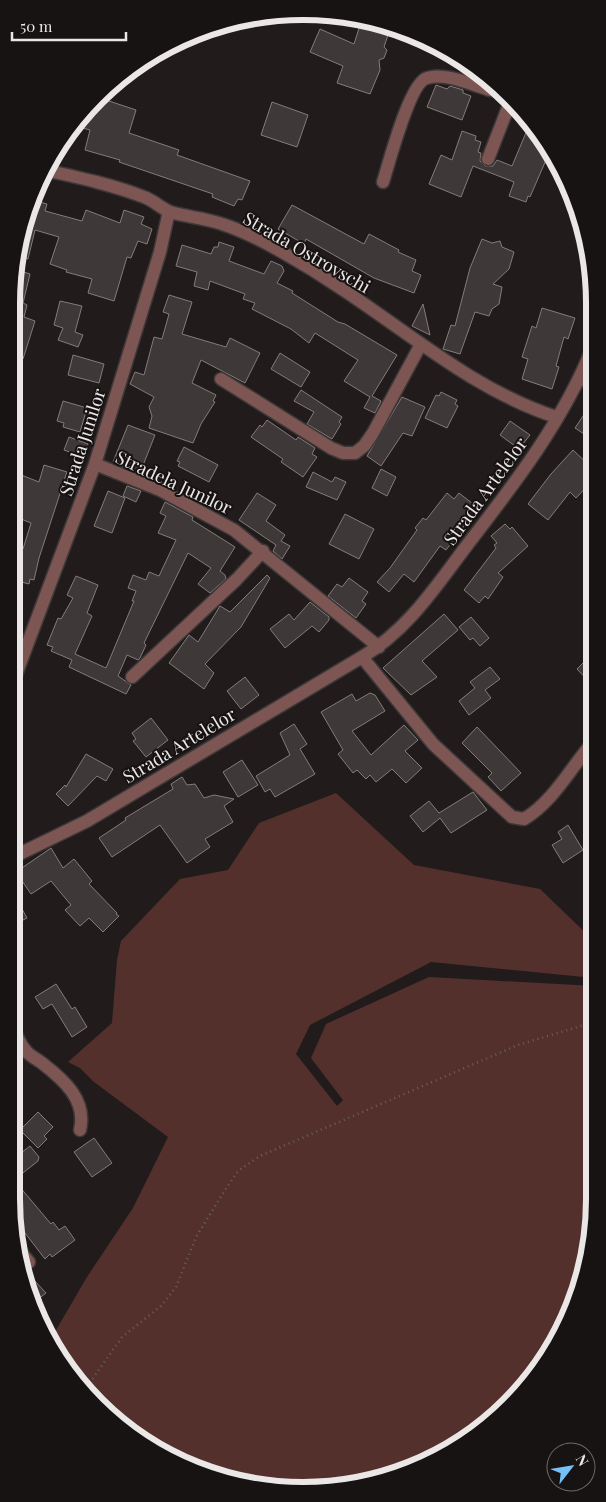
<svg xmlns="http://www.w3.org/2000/svg" width="606" height="1502" font-family="'Playfair Display',serif">
<style>
.green{fill:#54302d}
.building{fill:#3e3938;stroke:#827c7b}
.lines{fill:none;stroke-linecap:round;stroke-linejoin:round}
.minor-casing{stroke:#3d3838;stroke-width:15}
.path{stroke:#666160;stroke-width:2.5;stroke-dasharray:1 4;stroke-linecap:butt}
.minor{stroke:#7d5552;stroke-width:12}
.labels{text-anchor:middle;dominant-baseline:central;stroke-width:4;stroke-linejoin:round;paint-order:stroke}
.street-label{font-size:18px;fill:#ebe7e7;stroke:#171312}
.rim{fill:none;stroke:#ebe7e7;stroke-width:6}
</style>
<rect width="100%" height="100%" fill="#211c1b"/>
<!-- green -->
<path class="green" d="M336 793 414 865 540 889 594 941V978L431 962 310 1025 296 1054 337 1106 343 1100 311 1058 326 1024 429 977 594 986 595 1199 579 1293 534 1377 449 1452 360 1485 265 1488 157 1452 83 1391 52 1337 87 1277 133 1208 168 1137 94 1082 80 1068 68 1062 112 1023 117 960 121 941 180 879 228 870 259 823Z"/>
<!-- building -->
<path class="building" d="M361 22 390 29 384 47 387 50 384 58 379 60 380 70 370 94 337 83 343 66 310 52 320 29 354 44Z
M436 85 447 89 450 86 463 90V93L471 96 462 120 427 107Z
M100 98 136 110 129 133 179 150 177 155 250 181 242 200 238 199 234 206 212 197 213 194 119 162 120 160 85 150 90 130 75 126 83 111Z
M272 102 308 115 297 147 261 135Z
M530 123 549 153 530 197 528 196 526 202 509 196 514 182 473 166 461 197 429 184 441 155 452 160 462 131 476 136 475 140 481 142 478 152 481 153 480 161 485 166H493L497 160 512 166Z
M32 200 47 204 45 211 82 221 86 210 120 223 124 210 144 217 141 224 152 229 147 244 138 241 131 258 127 257 114 301 88 293 92 279 66 272 67 270 50 264 59 237 35 230 28 259 19 257 27 209Z
M292 205 364 244 369 234 399 250 398 252 416 260 412 271 421 275 414 293 374 278 306 239 304 244 278 229Z
M482 239 492 243 500 241 502 247 514 252 509 269 493 284 502 287 499 304 492 309 489 316 475 312 460 354 443 349 451 325 455 326 470 268Z
M219 242 234 247 229 261 264 274 271 261 282 266 284 271 277 283 293 291 292 293 338 322 345 324 397 355 372 396 381 401 375 413 364 408 370 397 344 381 358 360 315 333 309 343 291 329 252 309 255 303 243 299 245 294 210 281 208 290 194 286 197 272 176 266 182 245 211 254 214 247H218Z
M17 270 30 274 23 303 27 305 24 317 35 321 23 359 12 356 14 348 11 347V303Z
M169 295 192 302 182 334 226 347 230 338 260 353 245 383 201 360 192 383 216 395 213 401 215 402 201 424 193 443 149 428 152 416 149 407 154 397 130 384 135 372 144 375 154 337 162 339 169 314 163 312Z
M60 301 82 306 75 332 83 335 78 347 58 340 63 328 54 325Z
M423 304 430 335 412 326Z
M542 308 575 318 568 339 564 337 556 366 559 367 552 389 522 379 528 359 522 357 532 326 536 328Z
M280 353 310 372 301 387 271 369Z
M73 355 104 364 99 383 68 375Z
M301 390 342 417 339 422 341 424 332 439 307 424 314 412 294 401Z
M441 392 457 400 455 404 458 406 447 428 425 418 436 395 439 396Z
M402 397 425 407 412 436 403 433 381 466 367 456Z
M63 401 87 408 80 432 63 427 64 423 57 421Z
M593 401V428L587 436 575 428Z
M267 420 296 440 298 437 315 448 312 454 317 457 303 477 281 462 283 459 251 437 260 425 262 427Z
M510 421 530 435 519 449 500 435Z
M128 425 155 435 140 473 113 462Z
M69 437 88 444 83 457 64 450Z
M184 447 218 465 209 482 178 466 180 462 177 461Z
M573 450 593 469V480L576 498 570 492 548 520 528 504 551 474Z
M44 465 67 472 39 558 34 580 30 579 29 584 11 579V544L23 549 31 523 11 515V502L16 491 11 489V471L39 482Z
M381 469 396 477 387 496 372 488Z
M313 472 332 482 335 477 346 482 337 500 306 487Z
M127 486 141 491 136 502 123 496Z
M108 491 125 498 112 533 94 526Z
M257 493 276 505 266 521 285 535 281 541 290 546 282 559 273 551 276 545 239 520Z
M447 493 454 499 459 493 473 504 469 509 474 513 446 550 440 546 414 582 404 574 389 592 377 582 390 568 417 530 415 528 423 518 426 520Z
M165 502 193 517 192 520 235 547 220 571 225 575 226 579 210 593 198 584 211 568 188 553 144 643 146 645 140 658 138 660 127 655 118 676 131 685 126 694 69 667 72 660 51 651 53 647 47 645 58 618 61 619 73 598 67 595 76 576 98 585 87 613 92 616 75 654 106 668 134 601H132L136 591 128 588 133 575 146 580 149 572 159 576 176 540 158 533 166 516 160 513Z
M345 514 374 529 359 559 329 544Z
M505 524 510 529 512 527 528 546 498 573 503 577 488 599 485 596 479 603 464 590 496 548 494 545 497 543 491 536Z
M267 575 270 578 241 627 205 664 214 673 204 689 169 663 189 635 198 642 220 606 230 612Z
M349 578 368 592 362 601 366 604 356 618 328 596 337 584 342 587Z
M310 602 329 617V620L319 632 312 626 285 648 270 629 289 614 294 620Z
M444 614 458 630 422 661 437 677 411 695 383 668Z
M471 617 489 638 480 646 473 638 470 640 459 627Z
M593 653V686L577 669Z
M490 667 500 679 485 690 491 698 469 715 459 701 475 688 470 682Z
M245 677 259 695 241 709 227 691Z
M370 693 375 695 385 711 352 731 371 755 404 725 418 740 405 751 422 768 406 783 392 769 376 782 370 775 366 779 357 770 353 773 338 754 343 750 321 712 352 694 356 701Z
M151 718 168 740 146 757 133 741 136 739 132 733Z
M294 724 307 744 300 749 315 774 275 797 270 789 265 792 256 776 290 755 280 733Z
M477 727 521 773 501 791 488 777 492 773 462 743Z
M86 754 113 769 106 781 97 776 68 806 56 794 65 785 66 787Z
M242 760 258 785 238 797 223 772Z
M182 777 187 785 195 784 204 798 214 795 234 799 224 806 233 822 205 839 210 847 187 863 160 825 112 857 99 838 126 820 125 818 173 789 171 784Z
M473 792 487 810 451 833 440 818 423 832 410 816 429 801 439 813Z
M568 825 583 850 563 863 552 845 562 839 558 832Z
M51 848 63 868 74 859 92 881 89 884 117 913 116 914 119 916 103 932 89 918 80 926 65 910 71 905 51 881 31 894 16 872Z
M11 889 27 918 11 926Z
M56 984 72 1009 75 1007 87 1027 72 1037 52 1004 43 1009 35 997Z
M38 1112 53 1127 44 1136 47 1139 38 1148 20 1130Z
M94 1138 112 1163 92 1177 74 1152Z
M30 1146 39 1157 38 1161 14 1180 51 1224 53 1222 59 1230 65 1226 75 1240 52 1257 50 1254 45 1259 15 1220 11 1199V1161Z
M22 1267 46 1293 33 1303 27 1293Z"/>
<g class="lines">
<!-- minor casing -->
<g class="minor-casing">
<path id="minor" d="M488 159 511 100
M49 171C81 178 113 185 144 197 153 200 161 208 170 212 187 217 206 218 222 224 257 235 311 268 342 289 412 335 476 391 556 417
M383 182C389 163 410 82 427 78 445 72 472 85 490 90H498
M581 378 593 386
M221 379 331 448 343 453H355L364 446 373 433 420 346
M95 464 160 490 234 530 379 647
M362 657 433 744 512 817 524 819C554 801 571 767 594 741
M132 677 237 579 263 551
M14 680 95 464 160 252 169 211
M11 858 87 821 362 657C408 630 436 586 468 544 515 483 563 421 592 349
M11 1023C15 1033 19 1043 26 1051 30 1056 37 1059 42 1063 64 1080 87 1100 80 1130
M11 1058 16 1047 17 1039
M20 1251 29 1262"/>
</g>
<!-- path -->
<path class="path" d="M84 1391 122 1337 161 1306 176 1287 196 1237 225 1190 238 1171 260 1156 518 1045 594 1022"/>
<!-- minor -->
<use href="#minor" class="minor"/>
</g>
<g class="labels">
<!-- street labels -->
<g class="street-label">
<text transform="translate(307 252) rotate(30)">Strada Ostrovschi</text>
<text transform="translate(82 442) rotate(-72)">Strada Junilor</text>
<text transform="translate(174 482) rotate(25)">Stradela Junilor</text>
<text transform="translate(485 491) rotate(-54)">Strada Artelelor</text>
<text transform="translate(179 745) rotate(-31)">Strada Artelelor</text>
</g>
</g>
<!-- crop -->
<path d="M0 0H606V1502H0ZM303 20H303A283 283 0 0 1 586 303V1199A283 283 0 0 1 303 1482H303A283 283 0 0 1 20 1199V303A283 283 0 0 1 303 20Z" fill="#171312" fill-rule="evenodd"/>
<path class="rim" d="M303 20H303A283 283 0 0 1 586 303V1199A283 283 0 0 1 303 1482H303A283 283 0 0 1 20 1199V303A283 283 0 0 1 303 20Z"/>
<!-- north arrow -->
<g transform="translate(571 1467) rotate(59)"><circle r="24" fill="#171312" stroke="#6c6867"/>
<path d="M0-4L9 19L0 12L-9 19Z" fill="#75c0f6"/>
<text y="-8" font-size="14" font-weight="bold" text-anchor="middle" fill="#ebe7e7">N</text>
</g>
<!-- scale -->
<path d="M12 32v8h114v-8" fill="none" stroke="#ebe7e7" stroke-width="2.5"/>
<text x="20" y="32" font-size="15" fill="#ebe7e7" stroke="#171312" stroke-width="4" paint-order="stroke">50 m</text>
</svg>
